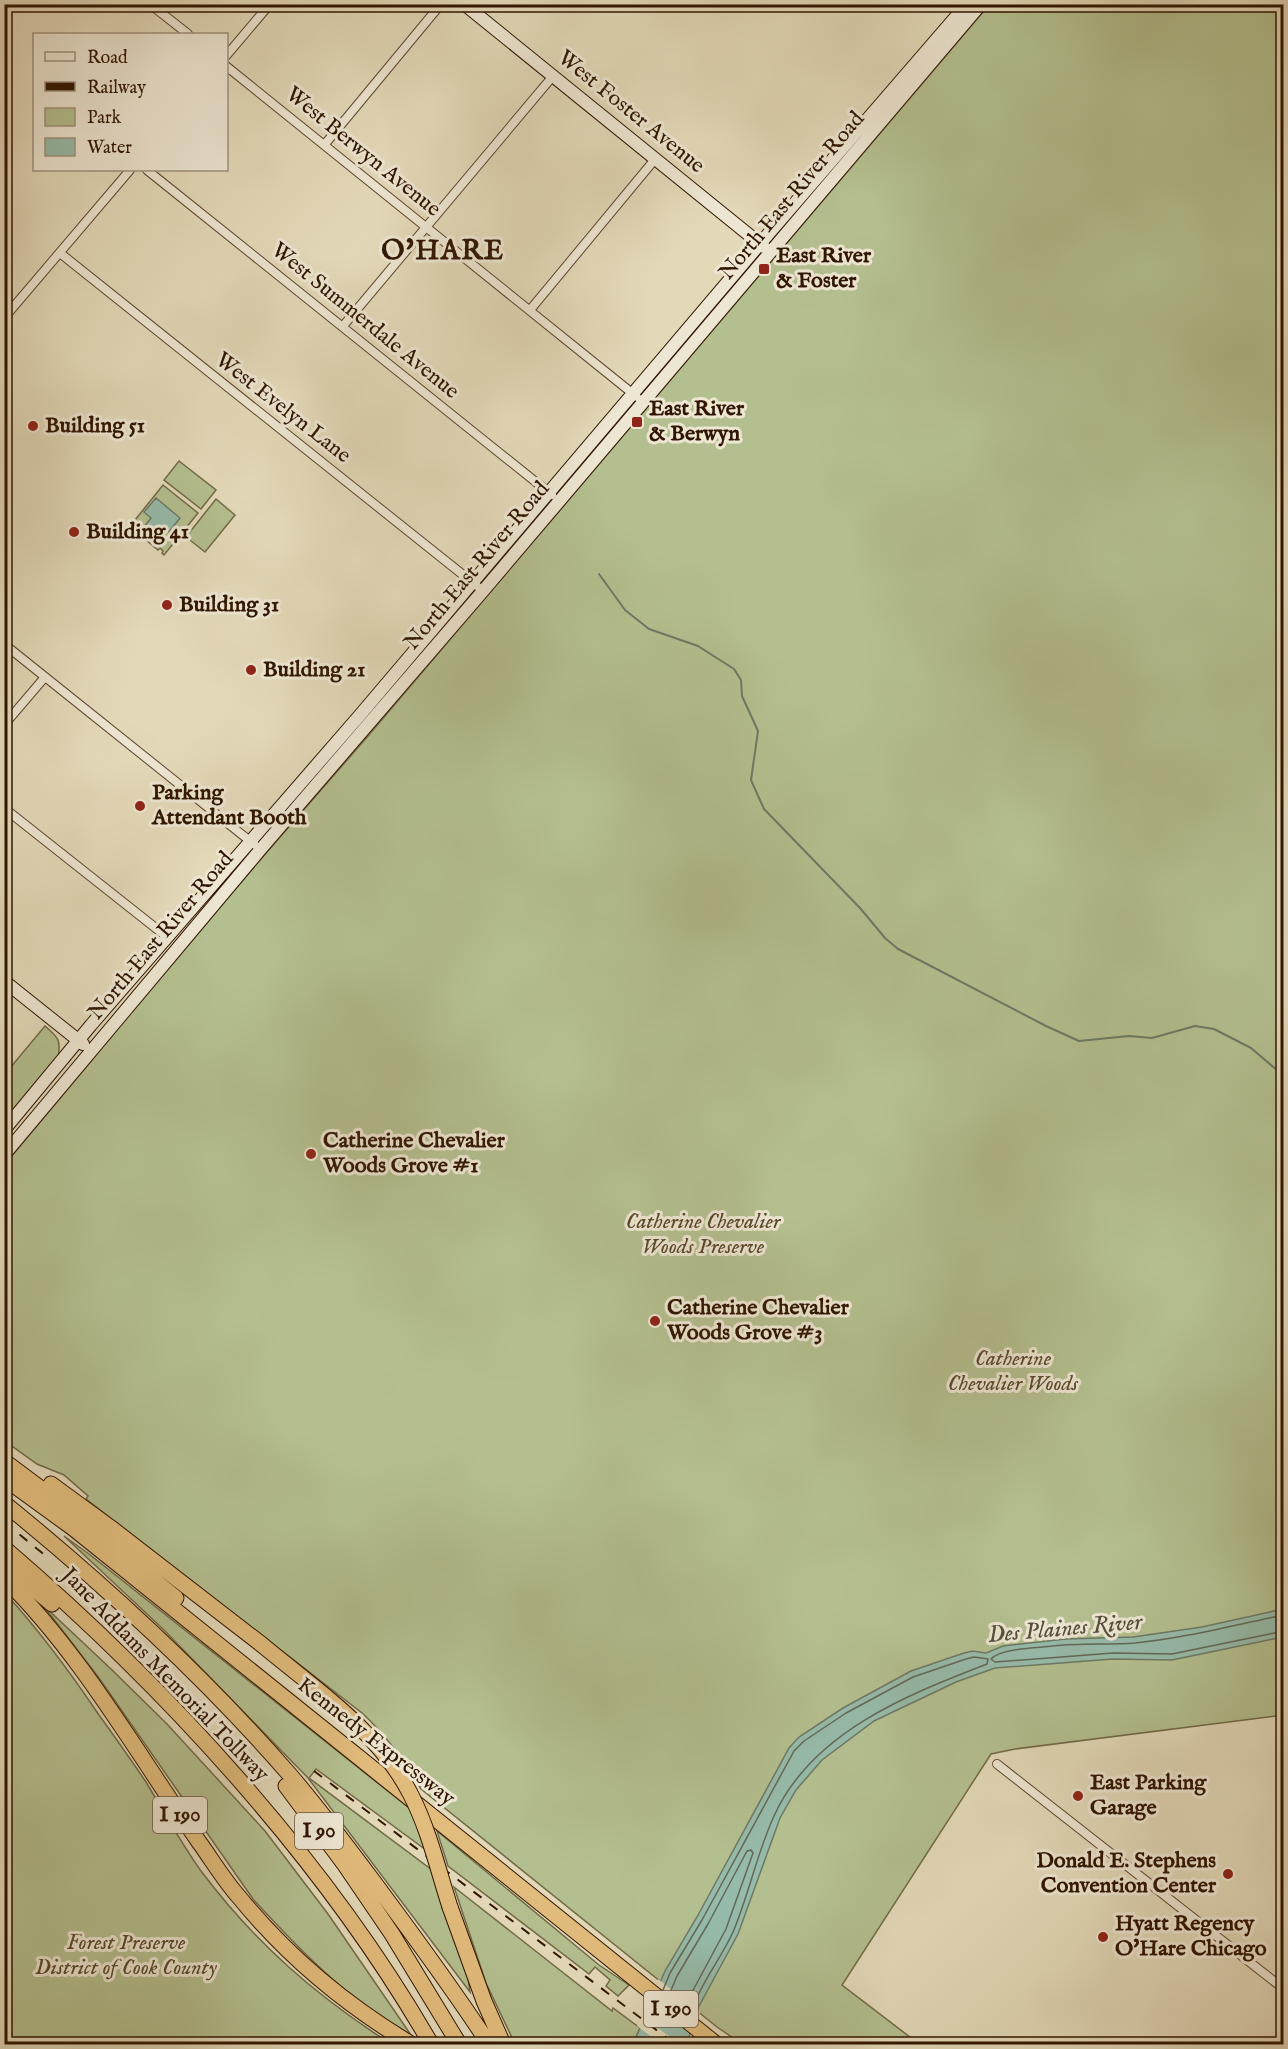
<svg xmlns="http://www.w3.org/2000/svg" width="1288" height="2049" font-family="'IM FELL English',serif">
<style>
.green{fill:#b4bf8f;stroke:#726a48;stroke-width:1.5}
.water{fill:#96bbaa;stroke:#6d7966;stroke-width:1.5}
.pier{fill:#e3d9b9}
.lines{fill:none;stroke-linecap:round;stroke-linejoin:round}
.shore{stroke:#636856;stroke-width:1.5}
.stream{stroke:#6d7966;stroke-width:2}
.street-casing{stroke:#5d472f;stroke-width:10}
.secondary-casing{stroke:#301601;stroke-width:14}
.highway-casing{stroke:#301601;stroke-width:17}
.street{stroke:#ede6d2;stroke-width:8}
.secondary{stroke:#ede6d2;stroke-width:12}
.highway{stroke:#e2bc7c;stroke-width:15}
.rail{stroke:#301601;stroke-width:2;stroke-dasharray:10 10;stroke-linecap:butt}
.highway-bridge-casing{stroke:#301601;stroke-width:17;stroke-linecap:butt}
.highway-bridge{stroke:#e2bc7c;stroke-width:15}
.poi-dot{fill:#8f2418;stroke:#ede6d2;stroke-width:2}
.labels{text-anchor:middle;dominant-baseline:central;stroke-width:6;stroke-linejoin:round;paint-order:stroke}
.shield{fill:#ede6d2;stroke:#695440;stroke-width:1.5}
.shield-label{font-size:21px;font-weight:bold;fill:#301601}
.street-label{font-size:22px;fill:#301601;stroke:#ede6d2}
.poi-label{font-size:22px;font-weight:bold;fill:#301601;stroke:#ede6d2;text-anchor:start}
.park-label{font-size:22px;font-style:italic;fill:#58492c;stroke:#ede6d2}
.water-label{font-size:24px;font-style:italic;fill:#54503c;stroke:#ede6d2}
.district-label{font-size:28px;font-weight:bold;letter-spacing:1.5px;fill:#301601;stroke:#ede6d2}
</style>
<rect width="100%" height="100%" fill="#e3d9b9"/>
<filter id="stains"><feTurbulence type="fractalNoise" baseFrequency=".00333" numOctaves="4"/><feColorMatrix values="0 0 0 0 .2 0 0 0 0 .09 0 0 0 0 .02 0 0 0 .5 -.17"/></filter>
<radialGradient id="worn" r=".72"><stop offset=".6" stop-color="#630" stop-opacity="0"/><stop offset="1" stop-color="#630" stop-opacity=".3"/></radialGradient>
<!-- green -->
<path class="green" d="M989 5H1283V1715L1015 1749 991 1754 842 1985 919 2044H742L717 2027 421 1789C404 1760 387 1736 362 1713L86 1499 88 1496 64 1475 37 1464 5 1441V1164L91 1061 165 969 368 736Z
M179 461 216 490 201 509 164 480Z
M163 485 198 513 164 555 162 553 163 551 160 548 158 550 134 530 135 528 131 525Z
M216 499 235 515 205 552 186 537Z
M45 1026C59 1038 61 1040 58 1059L5 1122V1074Z
M64 1536 89 1554 413 1811 426 1850 316 1769 309 1778 432 1870 443 1909 468 1978 470 1992 308 1778 164 1630Z
M5 1593C40 1631 70 1672 99 1715 115 1737 131 1760 146 1782 164 1812 181 1843 201 1871 256 1944 315 1995 391 2044H5Z
M42 1604 111 1669 167 1724 265 1831 328 1914 411 2035C395 2025 379 2016 364 2005 324 1975 286 1935 253 1899L99 1678Z
M437 1831 599 1965 629 1985 618 1996 606 1986 610 1980 595 1967 589 1974 448 1866Z
M454 1887 612 2011 613 2008 640 2028 633 2044H515L486 1983Z"/>
<!-- water -->
<path class="water" d="M156 498 180 518 169 532 162 526 154 535 144 527 151 518 144 512Z
M1283 1609V1637L1172 1660 1113 1659 995 1668 956 1682 874 1721 822 1760 796 1790 780 1818 738 1934 697 2010 687 2044H633L665 1971 697 1917 789 1748 799 1737 843 1708 911 1671 964 1653 973 1651 986 1653 1003 1646 1066 1639 1133 1637 1202 1627Z"/>
<!-- pier -->
<path class="pier" d="M658 1979 700 2012 693 2036 649 2000Z
M642 2016 679 2044H661L637 2026Z"/>
<g class="lines">
<!-- shore -->
<path class="shore" d="M1284 1615C1234 1625 1185 1638 1135 1643 1108 1645 1080 1643 1053 1646 1038 1648 1000 1648 991 1659L995 1662 1113 1653 1172 1654 1284 1631
M663 1990 670 1973 702 1920 794 1751 804 1741 846 1713 913 1677 966 1659 974 1657 988 1659 987 1664C907 1695 812 1732 774 1816 757 1853 749 1894 733 1932 721 1959 700 1984 691 2012
M669 1995 677 1976 708 1924 747 1851 751 1850 753 1853 726 1929 684 2007"/>
<!-- stream -->
<path class="stream" d="M599 574 625 610 649 629 698 646 734 669 741 680 742 696 758 731 751 780 764 809 860 908 885 938 898 949 1046 1026 1079 1041 1129 1036 1152 1038 1195 1026 1214 1029 1251 1048 1284 1076"/>
<!-- street casing -->
<g class="street-casing">
<path id="street" d="M150 4 188 34
M226 56 270 4
M226 66 637 397
M325 144 441 4
M147 170 552 495
M60 253 477 586
M530 310 656 158
M4 318 130 170
M343 326 553 76
M4 644 255 845
M4 725 45 677
M4 808 167 937
M997 1764 1284 1989"/>
</g>
<!-- secondary casing -->
<g class="secondary-casing">
<path id="secondary" d="M464 4 764 247
M4 981 83 1044
M4 1130 91 1025 360 715 770 232 967 4
M4 1155 260 850 483 591 981 4"/>
</g>
<!-- highway casing -->
<g class="highway-casing">
<path id="highway" d="M4 1461 48 1494 176 1598
M4 1478 73 1528 716 2044
M51 1484 111 1528 261 1644
M4 1503C106 1586 204 1676 290 1775 322 1812 352 1853 382 1893 419 1943 455 1992 489 2044
M4 1548C166 1687 325 1860 431 2044
M4 1563 52 1604
M4 1578C80 1652 138 1755 199 1842 212 1860 224 1880 239 1897 287 1956 346 2005 411 2044
M286 1786 345 1865 392 1934 459 2044
M450 1907 484 2001 503 2044"/>
</g>
<!-- street -->
<use href="#street" class="street"/>
<!-- secondary -->
<use href="#secondary" class="secondary"/>
<!-- highway -->
<use href="#highway" class="highway"/>
<!-- rail -->
<path class="rail" d="M4 1522 46 1556
M314 1771 675 2044"/>
<!-- highway-bridge casing -->
<g class="highway-bridge-casing">
<path id="highway-bridge" d="M261 1644C315 1689 378 1730 411 1795 429 1830 438 1870 450 1907"/>
</g>
<!-- highway-bridge -->
<use href="#highway-bridge" class="highway-bridge"/>
</g>
<!-- markers -->
<g class="poi-dot">
<rect x="758" y="263" width="12" height="12" rx="3"/>
<rect x="631" y="416" width="12" height="12" rx="3"/>
<circle cx="33" cy="426" r="6"/>
<circle cx="74" cy="532" r="6"/>
<circle cx="167" cy="605" r="6"/>
<circle cx="251" cy="670" r="6"/>
<circle cx="140" cy="806" r="6"/>
<circle cx="311" cy="1154" r="6"/>
<circle cx="655" cy="1321" r="6"/>
<circle cx="1078" cy="1796" r="6"/>
<circle cx="1228" cy="1874" r="6"/>
<circle cx="1103" cy="1937" r="6"/>
</g>
<g class="labels">
<!-- shield labels -->
<g class="shield">
<rect x="153" y="1797" width="54" height="36" rx="4.5"/>
<rect x="295" y="1813" width="48" height="36" rx="4.5"/>
<rect x="644" y="1991" width="54" height="36" rx="4.5"/>
</g>
<g class="shield-label">
<text x="180" y="1815">I 190</text>
<text x="319" y="1831">I 90</text>
<text x="671" y="2009">I 190</text>
</g>
<!-- street labels -->
<g class="street-label">
<text transform="translate(631 112) rotate(39)">West Foster Avenue</text>
<text transform="translate(363 152) rotate(39)">West Berwyn Avenue</text>
<text transform="translate(792 196) rotate(-50)">North East River Road</text>
<text transform="translate(365 321) rotate(39)">West Summerdale Avenue</text>
<text transform="translate(283 408) rotate(38)">West Evelyn Lane</text>
<text transform="translate(477 566) rotate(-50)">North East River Road</text>
<text transform="translate(161 936) rotate(-50)">North East River Road</text>
<text transform="translate(165 1675) rotate(46)">Jane Addams Memorial Tollway</text>
<text transform="translate(376 1742) rotate(38)">Kennedy Expressway</text>
</g>
<!-- poi labels -->
<g class="poi-label">
<text x="776" y="256">East River<tspan x="776" dy="25">&amp; Foster</tspan></text>
<text x="649" y="409">East River<tspan x="649" dy="25">&amp; Berwyn</tspan></text>
<text x="45" y="426">Building 51</text>
<text x="86" y="532">Building 41</text>
<text x="179" y="605">Building 31</text>
<text x="263" y="670">Building 21</text>
<text x="152" y="793">Parking<tspan x="152" dy="25">Attendant Booth</tspan></text>
<text x="323" y="1141">Catherine Chevalier<tspan x="323" dy="25">Woods Grove #1</tspan></text>
<text x="667" y="1308">Catherine Chevalier<tspan x="667" dy="25">Woods Grove #3</tspan></text>
<text x="1090" y="1783">East Parking<tspan x="1090" dy="25">Garage</tspan></text>
<text x="1216" y="1861" text-anchor="end">Donald E. Stephens<tspan x="1216" dy="25">Convention Center</tspan></text>
<text x="1115" y="1924">Hyatt Regency<tspan x="1115" dy="25">O'Hare Chicago</tspan></text>
</g>
<!-- park labels -->
<g class="park-label">
<text x="703" y="1222">Catherine Chevalier<tspan x="703" dy="25">Woods Preserve</tspan></text>
<text x="1013" y="1359">Catherine<tspan x="1013" dy="25">Chevalier Woods</tspan></text>
<text x="126" y="1943">Forest Preserve<tspan x="126" dy="25">District of Cook County</tspan></text>
</g>
<!-- water labels -->
<g class="water-label">
<text transform="translate(1065 1629) rotate(-5)">Des Plaines River</text>
</g>
<!-- district labels -->
<g class="district-label">
<text x="443" y="251">O'HARE</text>
</g>
</g>
<!-- margin -->
<rect width="1288" height="2049" fill="none" stroke="#e3d9b9" stroke-width="24"/>
<rect x="6" y="6" width="1276" height="2037" fill="none" stroke="#301601" stroke-width="3"/>
<rect x="12" y="12" width="1264" height="2025" fill="none" stroke="#301601" stroke-width="1.5"/>
<!-- legend -->
<rect x="33" y="33" width="195" height="138" fill="#ede6d2" stroke="#a1937e" stroke-width="1.5"/>
<rect x="45" y="52" width="30" height="9" fill="#ede6d2" stroke="#a1937e" stroke-width="1.5"/>
<text x="87" y="63" font-size="18" fill="#301601">Road</text>
<rect x="45" y="82" width="30" height="9" fill="#301601" stroke="#a1937e" stroke-width="1.5"/>
<text x="87" y="93" font-size="18" fill="#301601">Railway</text>
<rect x="45" y="108" width="30" height="18" fill="#b4bf8f" stroke="#a1937e" stroke-width="1.5"/>
<text x="87" y="123" font-size="18" fill="#301601">Park</text>
<rect x="45" y="138" width="30" height="18" fill="#96bbaa" stroke="#a1937e" stroke-width="1.5"/>
<text x="87" y="153" font-size="18" fill="#301601">Water</text>
<rect width="100%" height="100%" filter="url(#stains)"/>
<rect width="100%" height="100%" fill="url(#worn)"/>
</svg>
